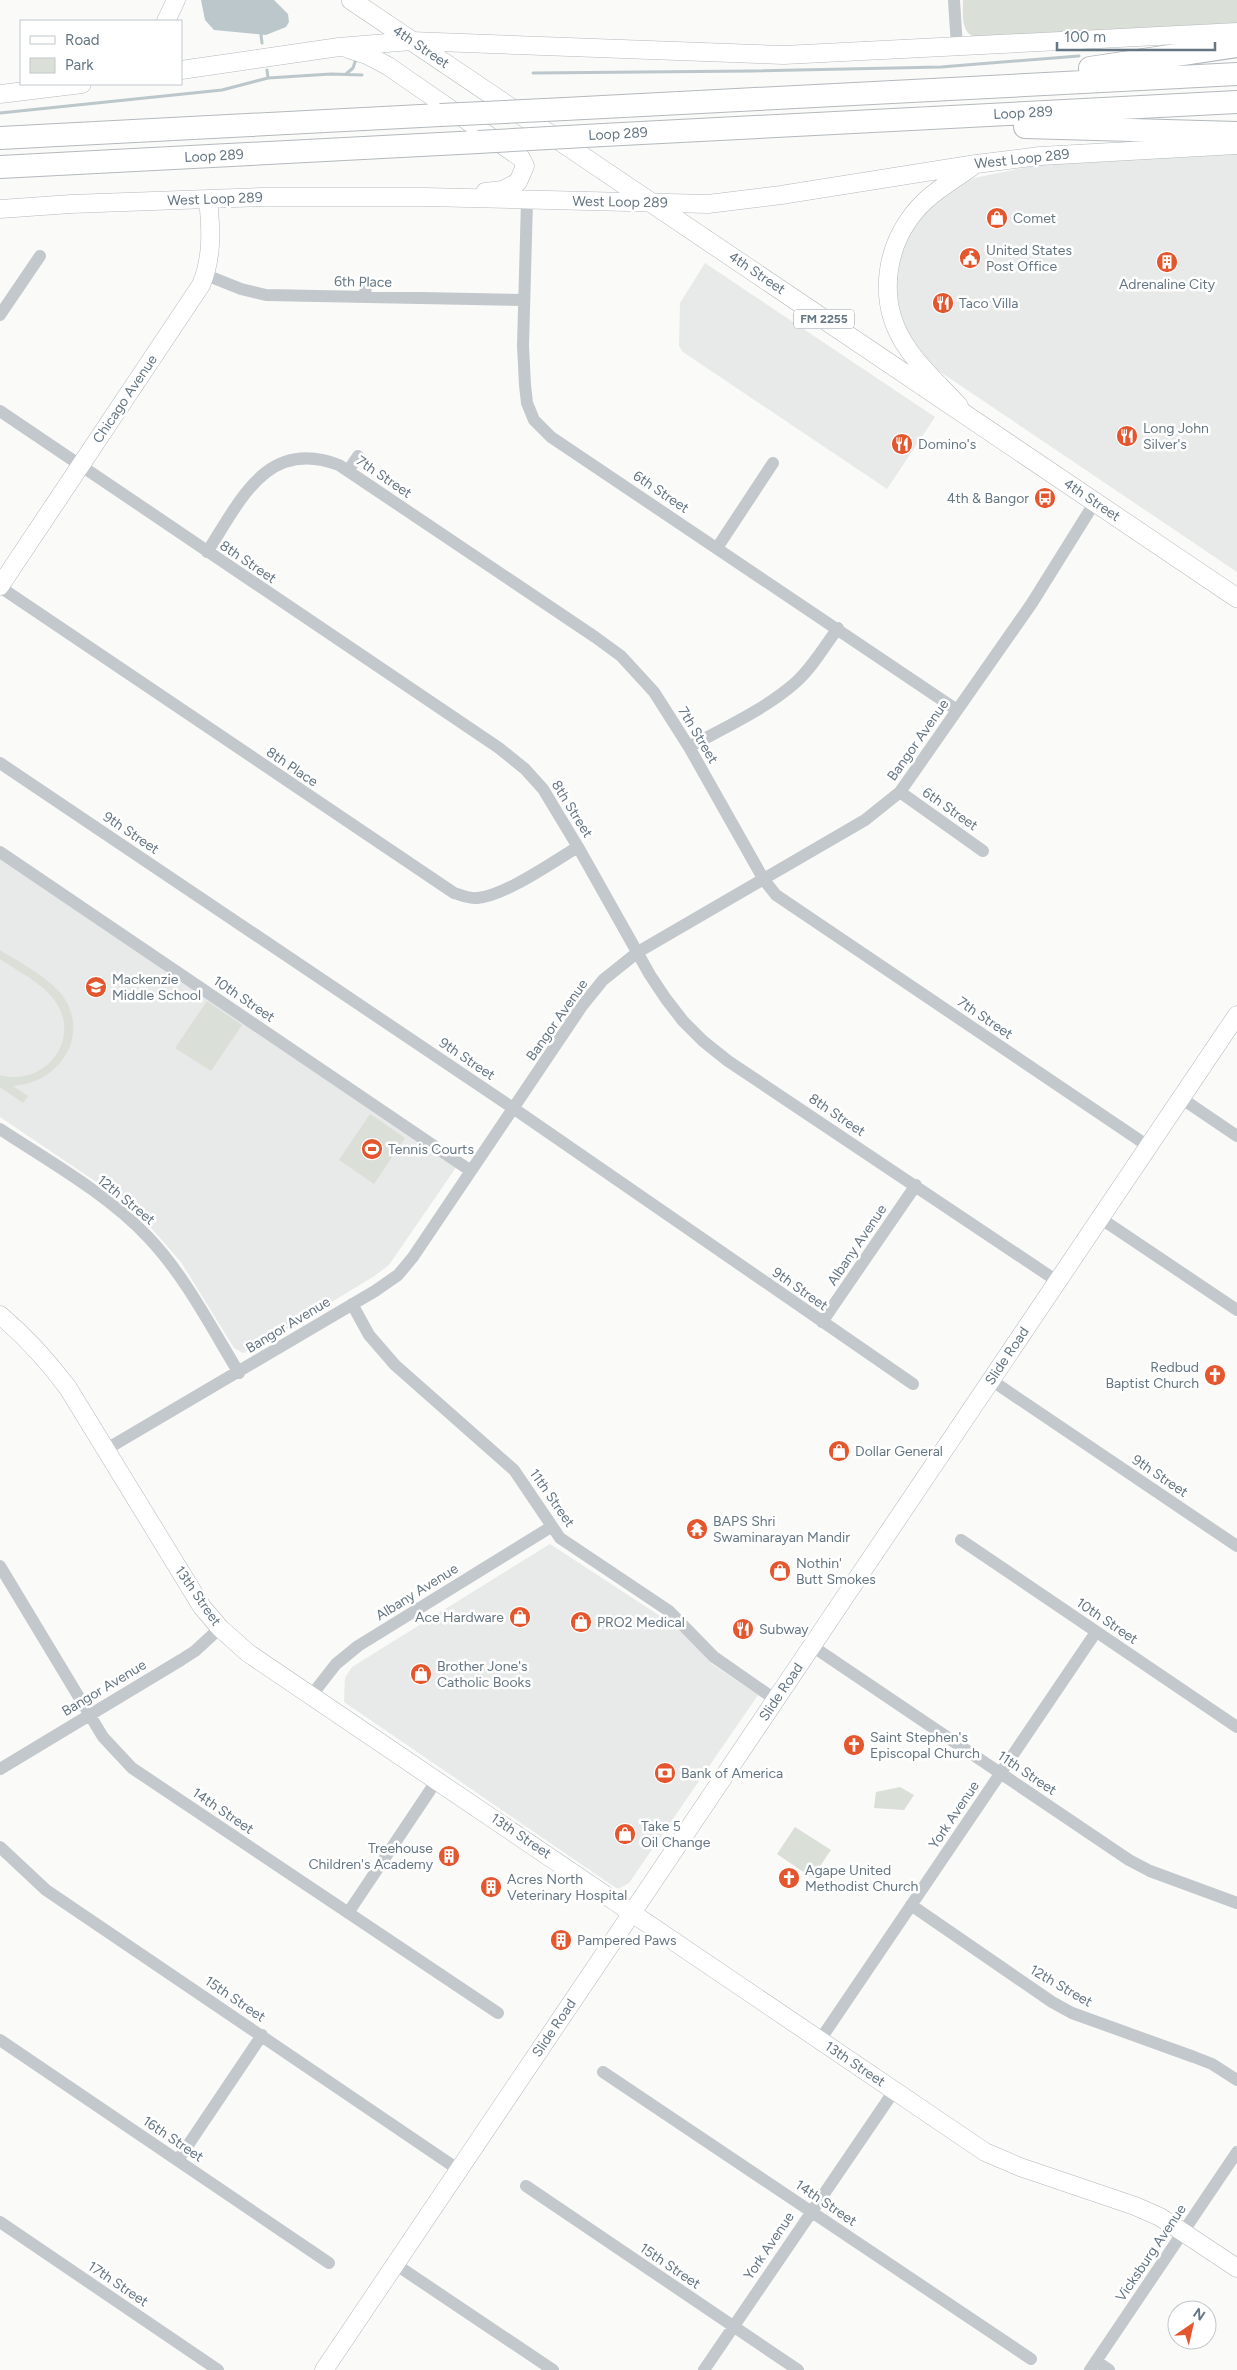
<svg xmlns="http://www.w3.org/2000/svg" width="1237" height="2370" font-family="Figtree,sans-serif">
<style>
.built{fill:#e8e9e9}
.green{fill:#dadfd7}
.water{fill:#bbc7cb}
.lines{fill:none;stroke-linecap:round;stroke-linejoin:round}
.stream{stroke:#bbc7cb;stroke-width:3}
.secondary-casing{stroke:#b3babf;stroke-width:19}
.primary-casing{stroke:#b5babe;stroke-width:20}
.highway-casing{stroke:#b4b9bd;stroke-width:24}
.street{stroke:#c3c8cc;stroke-width:12}
.secondary{stroke:#fff;stroke-width:18}
.primary{stroke:#fff;stroke-width:19}
.highway{stroke:#fff;stroke-width:22}
.highway-bridge-casing{stroke:#b4b9bd;stroke-width:24;stroke-linecap:butt}
.highway-bridge{stroke:#fff;stroke-width:22}
.labels{text-anchor:middle;dominant-baseline:central;stroke-width:5;stroke-linejoin:round;paint-order:stroke}
.shield{fill:#fff;stroke:#939fa8;stroke-width:1}
.shield-label{font-size:12px;font-weight:bold;fill:#657683}
.street-label{font-size:14px;fill:#657683;stroke:#fff}
.poi-label{font-size:14px;fill:#657683;stroke:#fff;text-anchor:start}
</style>
<rect width="100%" height="100%" fill="#fafaf8"/>
<!-- built -->
<path class="built" d="M1237 152V572L933 367 911 340 900 313 896 288 898 265 905 240 924 211 955 187 974 178 1037 165 1080 161Z
M705 263 935 417 887 489 683 352 679 346 680 303Z
M0 857 457 1166 389 1265 373 1277 250 1351 243 1353 234 1348 181 1262 145 1221 114 1194 0 1117Z
M550 1544 683 1631 712 1664 758 1695 629 1883 620 1888H616L344 1702 345 1678 352 1667Z"/>
<!-- green -->
<path class="green" d="M963 0H1237V23L975 37C960 32 963 13 963 0Z
M0 950C20 963 47 976 62 995 92 1036 58 1084 13 1086L28 1096 23 1103 0 1087V1075C42 1087 81 1043 57 1004 45 984 19 972 0 959Z
M207 1001 242 1025 211 1071 175 1048Z
M370 1114 405 1138 374 1184 339 1160Z
M900 1787 914 1795 904 1810 874 1808 876 1792Z
M795 1827 831 1850 812 1878 777 1854Z"/>
<!-- water -->
<path class="water" d="M201 0H274L288 14 289 22 286 27 266 35 214 30 205 20Z"/>
<g class="lines">
<!-- stream -->
<path class="stream" d="M261 35 262 43
M533 73 751 71 941 67 1079 56
M346 74 353 68 356 59
M268 78 331 74 362 75
M0 113 222 90 268 78 267 70"/>
<!-- secondary casing -->
<g class="secondary-casing">
<path id="secondary" d="M166 21 176 0
M348 49 367 55 388 66 521 158 525 166 518 182 503 190 485 192
M181 70 339 47 411 41 784 55 1237 32
M0 94 82 84
M0 209 71 204 262 197H425L708 204 781 195 976 164 1040 156 1237 145
M959 406C942 387 922 370 908 349 874 301 885 238 926 200 940 187 958 177 973 166
M0 586 201 285C213 257 211 227 208 199
M0 1315C26 1337 47 1360 68 1388L202 1607 220 1628 248 1653 985 2152 1020 2167 1135 2206 1160 2217 1237 2268
M324 2370 1237 1015"/>
</g>
<!-- primary casing -->
<g class="primary-casing">
<path id="primary" d="M351 0 1237 598"/>
</g>
<!-- highway casing -->
<g class="highway-casing">
<path id="highway" d="M1090 68 1237 46
M565 109 1237 74
M1025 127 1237 133
M603 135 1237 102
M0 138 440 115
M0 167 478 142"/>
</g>
<!-- street -->
<path class="street" d="M954 0 957 47
M527 201 523 346 525 385 527 403 534 420 551 437 957 710
M206 275 241 289 266 295 524 300
M365 297 366 282
M0 315 40 256
M0 411 499 748 525 769 543 789 578 847 650 975 666 999 683 1021 703 1041 728 1061 1057 1281
M348 471 358 456
M717 548 773 463
M207 552C240 502 266 437 339 465L595 637 621 656 654 692 689 747 764 880 776 895 1148 1146
M0 587 454 893C461 895 470 899 477 898 505 896 554 861 578 847
M689 747C724 728 764 710 795 683 812 668 824 647 838 628
M0 763 513 1108 913 1384
M900 792 983 851
M0 852 471 1171
M1181 1098 1237 1136
M0 1129C50 1162 106 1193 148 1237 185 1276 211 1327 239 1373
M1100 1218 1237 1310
M352 1304 369 1335 395 1365 514 1470 560 1538 669 1611 714 1657 776 1700
M822 1322 916 1185
M991 1380 1237 1546
M105 1450 375 1291 398 1275 413 1257 582 1006 603 980 638 952 865 820 900 792 1032 603 1095 502
M961 1540 1237 1727
M0 1566 103 1737 132 1768 498 2013
M812 1646 1129 1860 1150 1871 1237 1903
M311 1696 336 1664 358 1646 551 1527
M0 1769 181 1660 195 1651 220 1628
M0 1847 46 1890 459 2170
M911 1905 1052 2002 1072 2013 1194 2057 1212 2064 1237 2080
M348 1913 437 1780
M0 2040 329 2263
M820 2040 1096 1632
M603 2072 1031 2359
M178 2160 262 2035
M526 2186 798 2370
M0 2222 218 2370
M395 2264 553 2370
M1096 2361 1109 2370
M704 2370 894 2091
M1090 2370 1237 2152"/>
<!-- secondary -->
<use href="#secondary" class="secondary"/>
<!-- primary -->
<use href="#primary" class="primary"/>
<!-- highway -->
<use href="#highway" class="highway"/>
<!-- highway-bridge casing -->
<g class="highway-bridge-casing">
<path id="highway-bridge" d="M440 115 565 109
M478 142 603 135"/>
</g>
<!-- highway-bridge -->
<use href="#highway-bridge" class="highway-bridge"/>
</g>
<!-- icons -->
<defs>
<g id="shop-disc" transform="scale(1.125)"><circle r="9.5" fill="#e4572e" stroke="#fff"/><path d="M-5-2.5h2.3a2.7 3.5 0 0 1 5.4 0H5L5.5 6h-11ZM-1.5-2.5h3a1.5 2.3 0 0 0-3 0Z" fill="#fff"/></g>
<g id="civic-disc" transform="scale(1.125)"><circle r="9.5" fill="#e4572e" stroke="#fff"/><path d="M-.6-6.5H3V-4.5H.6V-3L4-1V1h2V6H-6V1h2V-1L-.6-3ZM-1.2 2.5V6h2.4V2.5Z" fill="#fff"/></g>
<g id="building-disc" transform="scale(1.125)"><circle r="9.5" fill="#e4572e" stroke="#fff"/><path d="M-4-6H4V6H1V3H-1V6H-4ZM-2.5-4.3h1.7v1.8h-1.7ZM.8-4.3h1.7v1.8H.8ZM-2.5-1h1.7V.8h-1.7ZM.8-1h1.7V.8H.8Z" fill="#fff"/></g>
<g id="restaurant-disc" transform="scale(1.125)"><circle r="9.5" fill="#e4572e" stroke="#fff"/><path d="M-5-6h1v4h1v-4h1v4h1v-4h1v5L-1.5 .5V6h-2V.5L-5-1ZM5-6V6H3V1.5H1.5Q1.5-4 5-6Z" fill="#fff"/></g>
<g id="bus-disc" transform="scale(1.125)"><circle r="9.5" fill="#e4572e" stroke="#fff"/><path d="M-5-6H5V4H4V6H2V4H-2V6H-4V4H-5ZM-3.5-4V0h7V-4ZM-3.5 1.2v1.5H-2V1.2ZM2 1.2v1.5H3.5V1.2Z" fill="#fff"/></g>
<g id="school-disc" transform="scale(1.125)"><circle r="9.5" fill="#e4572e" stroke="#fff"/><path d="M0-5L7-2L0 1L-7-2ZM-4 1L0 2.5L4 1V4Q0 6-4 4Z" fill="#fff"/></g>
<g id="stadium-disc" transform="scale(1.125)"><circle r="9.5" fill="#e4572e" stroke="#fff"/><path d="M0-5a6.5 5 0 1 0 0 10a6.5 5 0 1 0 0-10ZM-3.5-1.8h7v3.6h-7Z" fill="#fff"/></g>
<g id="church-disc" transform="scale(1.125)"><circle r="9.5" fill="#e4572e" stroke="#fff"/><path d="M-1.2-6h2.4v3.5h3.3v2.4h-3.3V6h-2.4V-.1h-3.3v-2.4h3.3Z" fill="#fff"/></g>
<g id="temple-disc" transform="scale(1.125)"><circle r="9.5" fill="#e4572e" stroke="#fff"/><path d="M0-6L5-2H3V0L6.5 2.5H4V6H1.5V3h-3V6H-4V2.5H-6.5L-3 0V-2H-5Z" fill="#fff"/></g>
<g id="bank-disc" transform="scale(1.125)"><circle r="9.5" fill="#e4572e" stroke="#fff"/><path d="M-6-4H6V4H-6ZM0-2.3a2.3 2.3 0 1 0 0 4.6a2.3 2.3 0 1 0 0-4.6Z" fill="#fff"/></g>
</defs>
<g fill-rule="evenodd">
<use href="#shop-disc" x="997" y="218"/>
<use href="#civic-disc" x="970" y="258"/>
<use href="#building-disc" x="1167" y="262"/>
<use href="#restaurant-disc" x="943" y="303"/>
<use href="#restaurant-disc" x="1127" y="436"/>
<use href="#restaurant-disc" x="902" y="444"/>
<use href="#bus-disc" x="1045" y="498"/>
<use href="#school-disc" x="96" y="987"/>
<use href="#stadium-disc" x="372" y="1149"/>
<use href="#church-disc" x="1215" y="1375"/>
<use href="#shop-disc" x="839" y="1451"/>
<use href="#temple-disc" x="697" y="1529"/>
<use href="#shop-disc" x="780" y="1571"/>
<use href="#shop-disc" x="520" y="1617"/>
<use href="#shop-disc" x="581" y="1622"/>
<use href="#restaurant-disc" x="743" y="1629"/>
<use href="#shop-disc" x="421" y="1674"/>
<use href="#church-disc" x="854" y="1745"/>
<use href="#bank-disc" x="665" y="1773"/>
<use href="#shop-disc" x="625" y="1834"/>
<use href="#building-disc" x="449" y="1856"/>
<use href="#church-disc" x="789" y="1878"/>
<use href="#building-disc" x="491" y="1887"/>
<use href="#building-disc" x="561" y="1940"/>
</g>
<g class="labels">
<!-- shield labels -->
<rect class="shield" x="794" y="309.5" width="60" height="19" rx="4"/>
<g class="shield-label">
<text x="824" y="319">FM 2255</text>
</g>
<!-- street labels -->
<g class="street-label">
<text transform="translate(421 47) rotate(34)">4th Street</text>
<text transform="translate(1023 113) rotate(-3)">Loop 289</text>
<text transform="translate(618 134) rotate(-3)">Loop 289</text>
<text transform="translate(214 156) rotate(-3)">Loop 289</text>
<text transform="translate(1022 159) rotate(-6)">West Loop 289</text>
<text transform="translate(215 199) rotate(-2)">West Loop 289</text>
<text transform="translate(620 202) rotate(1)">West Loop 289</text>
<text transform="translate(757 273) rotate(34)">4th Street</text>
<text transform="translate(363 282) rotate(1)">6th Place</text>
<text transform="translate(125 399) rotate(-56)">Chicago Avenue</text>
<text transform="translate(384 477) rotate(34)">7th Street</text>
<text transform="translate(661 492) rotate(34)">6th Street</text>
<text transform="translate(1092 500) rotate(34)">4th Street</text>
<text transform="translate(248 562) rotate(34)">8th Street</text>
<text transform="translate(698 735) rotate(59)">7th Street</text>
<text transform="translate(918 740) rotate(-55)">Bangor Avenue</text>
<text transform="translate(292 767) rotate(34)">8th Place</text>
<text transform="translate(572 809) rotate(58)">8th Street</text>
<text transform="translate(950 809) rotate(35)">6th Street</text>
<text transform="translate(131 833) rotate(34)">9th Street</text>
<text transform="translate(244 999) rotate(34)">10th Street</text>
<text transform="translate(985 1018) rotate(34)">7th Street</text>
<text transform="translate(557 1020) rotate(-55)">Bangor Avenue</text>
<text transform="translate(467 1059) rotate(34)">9th Street</text>
<text transform="translate(837 1115) rotate(34)">8th Street</text>
<text transform="translate(126 1200) rotate(39)">12th Street</text>
<text transform="translate(857 1245) rotate(-56)">Albany Avenue</text>
<text transform="translate(800 1289) rotate(35)">9th Street</text>
<text transform="translate(288 1325) rotate(-31)">Bangor Avenue</text>
<text transform="translate(1007 1356) rotate(-56)">Slide Road</text>
<text transform="translate(1160 1476) rotate(34)">9th Street</text>
<text transform="translate(552 1498) rotate(55)">11th Street</text>
<text transform="translate(417 1592) rotate(-32)">Albany Avenue</text>
<text transform="translate(198 1596) rotate(55)">13th Street</text>
<text transform="translate(1107 1621) rotate(34)">10th Street</text>
<text transform="translate(104 1688) rotate(-31)">Bangor Avenue</text>
<text transform="translate(781 1692) rotate(-56)">Slide Road</text>
<text transform="translate(1027 1773) rotate(34)">11th Street</text>
<text transform="translate(223 1811) rotate(34)">14th Street</text>
<text transform="translate(954 1815) rotate(-56)">York Avenue</text>
<text transform="translate(521 1836) rotate(34)">13th Street</text>
<text transform="translate(1061 1986) rotate(30)">12th Street</text>
<text transform="translate(235 1999) rotate(34)">15th Street</text>
<text transform="translate(554 2028) rotate(-56)">Slide Road</text>
<text transform="translate(855 2064) rotate(34)">13th Street</text>
<text transform="translate(173 2139) rotate(34)">16th Street</text>
<text transform="translate(826 2203) rotate(34)">14th Street</text>
<text transform="translate(769 2246) rotate(-56)">York Avenue</text>
<text transform="translate(1151 2253) rotate(-56)">Vicksburg Avenue</text>
<text transform="translate(670 2266) rotate(34)">15th Street</text>
<text transform="translate(118 2284) rotate(34)">17th Street</text>
</g>
<!-- poi labels -->
<g class="poi-label">
<text x="1013" y="218">Comet</text>
<text x="986" y="250">United States<tspan x="986" dy="16">Post Office</tspan></text>
<text x="1167" y="284" text-anchor="middle">Adrenaline City</text>
<text x="959" y="303">Taco Villa</text>
<text x="1143" y="428">Long John<tspan x="1143" dy="16">Silver's</tspan></text>
<text x="918" y="444">Domino's</text>
<text x="1029" y="498" text-anchor="end">4th &amp; Bangor</text>
<text x="112" y="979">Mackenzie<tspan x="112" dy="16">Middle School</tspan></text>
<text x="388" y="1149">Tennis Courts</text>
<text x="1199" y="1367" text-anchor="end">Redbud<tspan x="1199" dy="16">Baptist Church</tspan></text>
<text x="855" y="1451">Dollar General</text>
<text x="713" y="1521">BAPS Shri<tspan x="713" dy="16">Swaminarayan Mandir</tspan></text>
<text x="796" y="1563">Nothin'<tspan x="796" dy="16">Butt Smokes</tspan></text>
<text x="504" y="1617" text-anchor="end">Ace Hardware</text>
<text x="597" y="1622">PRO2 Medical</text>
<text x="759" y="1629">Subway</text>
<text x="437" y="1666">Brother Jone's<tspan x="437" dy="16">Catholic Books</tspan></text>
<text x="870" y="1737">Saint Stephen's<tspan x="870" dy="16">Episcopal Church</tspan></text>
<text x="681" y="1773">Bank of America</text>
<text x="641" y="1826">Take 5<tspan x="641" dy="16">Oil Change</tspan></text>
<text x="433" y="1848" text-anchor="end">Treehouse<tspan x="433" dy="16">Children's Academy</tspan></text>
<text x="805" y="1870">Agape United<tspan x="805" dy="16">Methodist Church</tspan></text>
<text x="507" y="1879">Acres North<tspan x="507" dy="16">Veterinary Hospital</tspan></text>
<text x="577" y="1940">Pampered Paws</text>
</g>
</g>
<!-- legend -->
<rect x="20" y="20" width="162" height="65" fill="#ffffff" stroke="#c1c8cd"/>
<rect x="30" y="36" width="25" height="8" fill="#ffffff" stroke="#c1c8cd"/>
<text x="65" y="45" font-size="15" fill="#657683">Road</text>
<rect x="30" y="58" width="25" height="15" fill="#dadfd7" stroke="#c1c8cd"/>
<text x="65" y="70" font-size="15" fill="#657683">Park</text>
<!-- north arrow -->
<g transform="translate(1192 2325) rotate(34)"><circle r="24" fill="#ffffff" stroke="#c1c8cd"/>
<path d="M0-4L9 19L0 12L-9 19Z" fill="#e4572e"/>
<text y="-8" font-size="14" font-weight="bold" text-anchor="middle" fill="#657683">N</text>
</g>
<!-- scale -->
<path d="M1057 42v8h158v-8" fill="none" stroke="#657683" stroke-width="2.5"/>
<text x="1064" y="42" font-size="15" fill="#657683" stroke="#ffffff" stroke-width="4" paint-order="stroke">100 m</text>
</svg>
